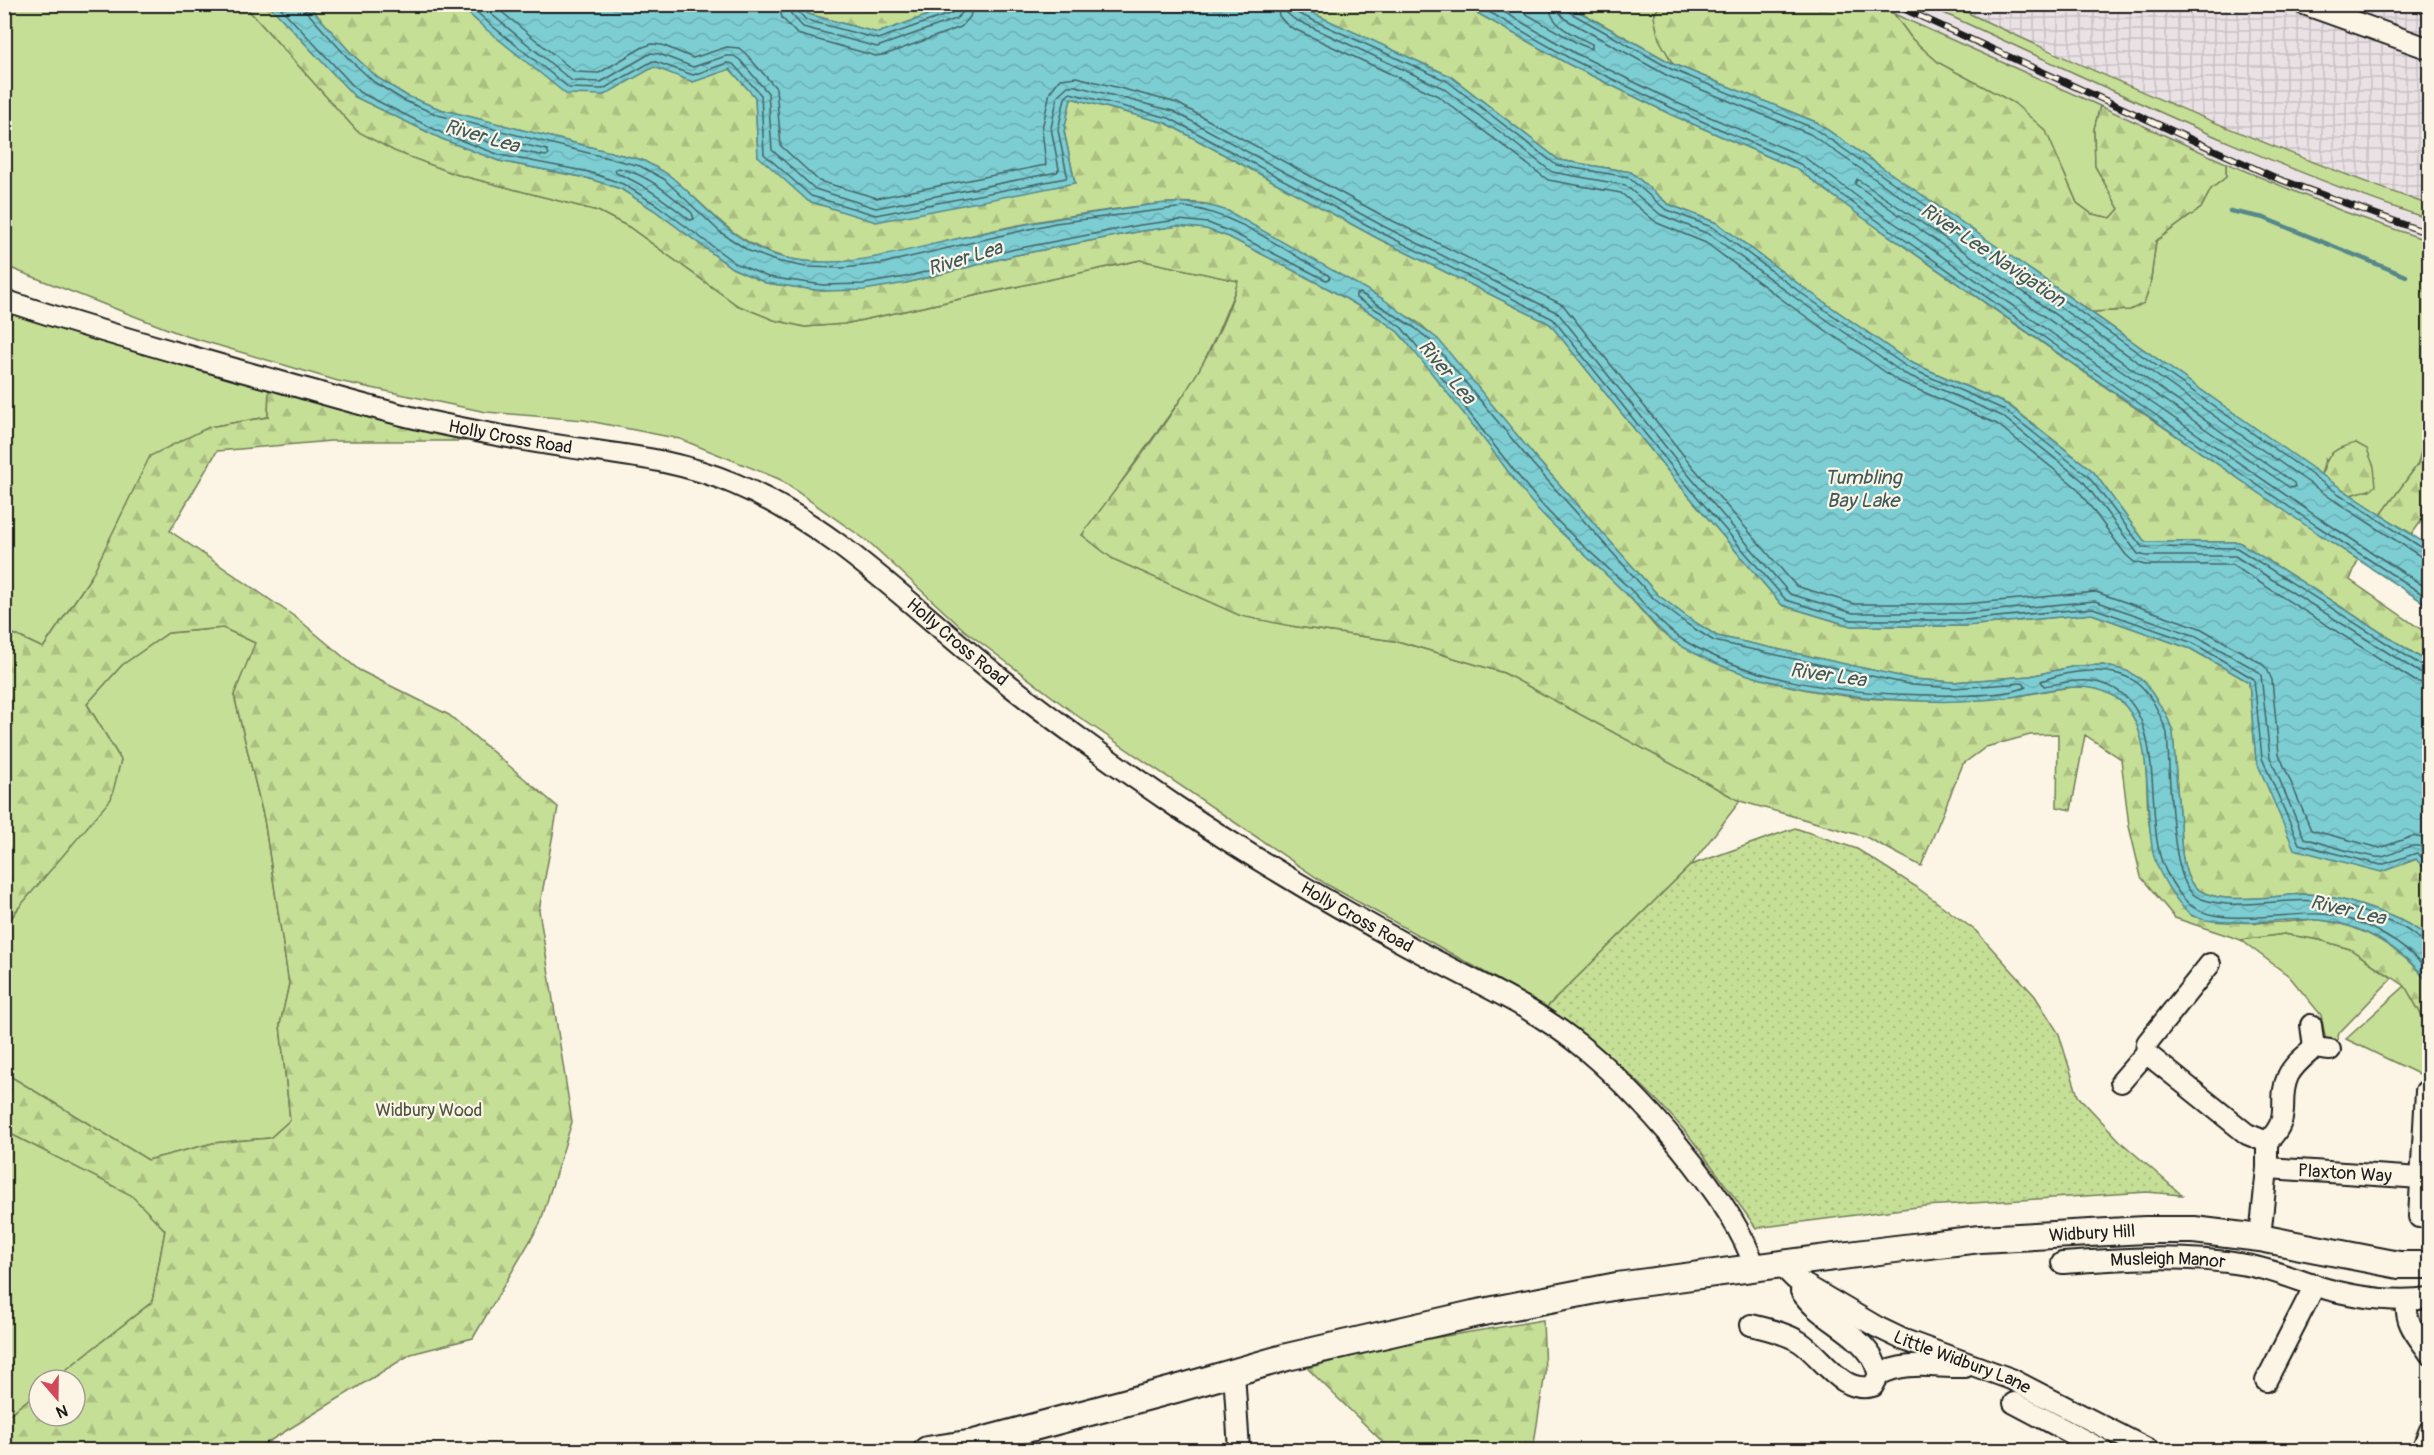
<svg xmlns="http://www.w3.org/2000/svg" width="2434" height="1455" font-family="Pangolin,sans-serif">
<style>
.built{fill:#eae1e4}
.industrial{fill:url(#industrial-grid)}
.grass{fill:#c6df96;stroke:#717e59;stroke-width:1.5}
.forest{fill:url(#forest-firs);stroke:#717e59;stroke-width:1.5}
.garden{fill:url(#garden-dots);stroke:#717e59;stroke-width:1.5}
.water{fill:url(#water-waves);stroke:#56878a;stroke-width:1.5}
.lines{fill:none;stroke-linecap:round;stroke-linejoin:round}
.shore{stroke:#436365;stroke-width:1.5}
.stream{stroke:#56878a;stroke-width:4.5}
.minor-casing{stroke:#1c1c1c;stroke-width:24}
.major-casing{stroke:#1c1c1c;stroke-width:30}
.minor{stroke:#fcf5e5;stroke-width:20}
.major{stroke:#fcf5e5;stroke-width:26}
.rail-casing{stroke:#1c1c1c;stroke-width:7}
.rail{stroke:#fcf5e5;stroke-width:4.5;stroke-dasharray:14;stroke-linecap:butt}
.labels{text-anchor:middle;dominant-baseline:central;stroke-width:4.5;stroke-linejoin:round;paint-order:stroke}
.street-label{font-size:18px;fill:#1c1c1c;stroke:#fcf5e5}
.park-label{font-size:18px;fill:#4f5641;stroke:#fcf5e5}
.water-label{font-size:20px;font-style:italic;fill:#3e5a5c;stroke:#fcf5e5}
</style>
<defs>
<pattern id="industrial-grid" width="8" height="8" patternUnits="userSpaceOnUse" patternTransform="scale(1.5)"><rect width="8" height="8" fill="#eae1e4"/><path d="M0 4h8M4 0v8" fill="none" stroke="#c8c0c3"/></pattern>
<pattern id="forest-firs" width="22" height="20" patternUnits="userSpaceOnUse" patternTransform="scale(1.5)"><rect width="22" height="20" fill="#c6df96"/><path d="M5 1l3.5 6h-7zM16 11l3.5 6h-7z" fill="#aabf81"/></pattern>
<pattern id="garden-dots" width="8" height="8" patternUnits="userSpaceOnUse" patternTransform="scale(1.5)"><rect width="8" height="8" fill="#c6df96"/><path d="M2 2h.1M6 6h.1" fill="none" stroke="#aabf81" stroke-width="1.8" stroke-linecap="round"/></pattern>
<pattern id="water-waves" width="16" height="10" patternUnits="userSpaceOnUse" patternTransform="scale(1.5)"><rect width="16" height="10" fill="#7dced3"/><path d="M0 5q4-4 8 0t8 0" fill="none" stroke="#6bb0b5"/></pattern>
</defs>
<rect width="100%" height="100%" fill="#fcf5e5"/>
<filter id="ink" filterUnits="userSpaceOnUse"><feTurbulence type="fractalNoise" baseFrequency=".0167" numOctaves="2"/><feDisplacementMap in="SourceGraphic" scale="12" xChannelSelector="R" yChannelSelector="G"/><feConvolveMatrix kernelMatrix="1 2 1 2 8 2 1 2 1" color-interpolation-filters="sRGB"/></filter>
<g filter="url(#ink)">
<!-- built -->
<path class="built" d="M1875 5H1926L2146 106 2316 179 2429 219V241L2342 211 2258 177Z"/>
<!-- industrial -->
<path class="industrial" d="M1951 5H2429V205L2345 175 2182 111Z"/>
<!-- grass -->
<path class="grass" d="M4 5H244L357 131 455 174 598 211 629 227 737 305 774 320 805 327 844 324 1140 260 1239 281 1217 334 1196 378 1083 535 1291 626 1401 642 1504 673 1740 801 1691 865 1547 1007 1326 884 1079 717 964 630 870 543 779 479 680 439 584 420 486 412 338 381 183 335 5 266Z
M1568 5H1659C1650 28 1662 43 1673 64Z
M1926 5H1951C2107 79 2266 147 2429 205V219C2256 162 2092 80 1926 5Z
M1894 14 2100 106 2094 129 2095 166 2119 209 2111 218 2092 214 2077 203 2064 173 2014 103 1939 63 1912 39Z
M2226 163 2342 211 2429 241V388L2425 394 2427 428 2418 464 2381 515 2351 495 2361 491H2370L2325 459 2321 475 2091 312 2130 310 2150 286 2156 241 2201 208 2211 189 2226 177Z
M5 307 269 388 268 417 209 427 91 577 43 648 5 630Z
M223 628 256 643 234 695 264 819 289 984 280 1025 290 1120 270 1138 213 1143 148 1160 5 1073 4 929 121 760 87 704 122 665 168 633Z
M2284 934 2320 940 2350 949 2392 978 2339 1033 2337 1041H2326L2321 1015 2289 976 2241 940Z
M2405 986 2429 1028V1079L2346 1039Z
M5 1131 132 1195 165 1230 152 1302 53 1380H39V1391L5 1418Z"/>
<!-- forest -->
<path class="forest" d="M951 4V7L878 33 808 14 800 5Z
M244 5H269L355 97 442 139 499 161 587 178 621 189 654 210 732 268 766 283 823 291 906 283 1016 255 1142 231 1178 226 1207 229 1229 237 1331 290 1379 318 1398 332 1659 631C1757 698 1885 707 2001 698 2040 696 2097 670 2126 706 2154 740 2143 790 2150 830 2151 838 2158 847 2161 855 2172 875 2182 895 2192 916 2222 924 2253 923 2284 922 2296 921 2309 919 2321 920 2364 925 2403 950 2429 983V1028L2405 986 2350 949 2320 940 2284 934 2241 940 2175 918 2141 877 2129 826 2121 759 2085 735 2071 810 2057 807 2058 734 2030 735 1986 747 1963 764 1921 866 1866 837 1740 801 1504 673 1401 642 1291 626 1241 616 1113 559 1082 535C1139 456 1211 375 1238 281L1140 260 844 324 805 327 774 320 737 305 629 227 598 211 455 174 394 151 357 131Z
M308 5H459L487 30 604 95 654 66 693 82 730 69 755 97 758 156 991 198 1075 183 1064 131 1071 98 1166 123 1377 238 1550 324 1676 481 1782 605 1851 626H1965L2092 614 2191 649 2249 682 2256 760 2381 872 2417 859 2429 874V939C2410 918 2336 895 2307 894 2277 894 2202 912 2188 877 2181 860 2181 841 2180 823 2177 793 2175 762 2173 732L2166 714 2103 665 2076 666 2030 676 1953 682 1913 679 1717 636 1690 619 1658 595 1536 458 1437 339 1419 323 1207 204C1177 200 1147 205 1117 209 1064 216 1012 225 961 238 902 252 834 277 774 254 726 236 707 206 670 176 661 169 651 165 642 160L440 109 407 96 378 78 352 54Z
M1293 5H1463L1568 64 1672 115 1797 169 1862 217 2131 405 2358 560 2350 580 2429 635V663L2239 542H2145L2093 471 2009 405 1910 362 1804 288 1717 223 1668 204 1631 172 1559 160 1450 76Z
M1659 5H1875L1894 14 1912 39 1939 63 2014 103 2046 131 2077 203 2092 214 2111 218 2119 209 2095 166 2094 129 2100 106 2226 163V177L2211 189 2201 208 2156 241 2150 286 2144 303 2130 310 2091 312 1816 122 1673 64 1659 39 1654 17Z
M269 388 466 441H331L217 451 170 531 298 619 359 670 449 715 558 807 539 910 572 1122 540 1224 473 1338 411 1354 255 1450H5V1418L39 1391V1416H75V1380H53L152 1302 165 1230 131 1195 5 1131V1073L148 1160 213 1143 270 1138 290 1120 280 1025 289 984 264 819 234 695 255 643 223 628 168 633 122 665 87 704 121 760 111 799 15 912 5 929V630L43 648 91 577 150 456 209 427 268 417Z
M2429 388 2430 488 2426 494 2429 496V510L2412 534 2381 515 2418 464 2427 428 2425 394Z
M2356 443 2367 449 2374 467 2376 486C2369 492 2360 491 2351 495L2322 475C2327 453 2334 448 2356 443Z
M1543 1320 1545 1373 1533 1450H1391L1307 1368 1403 1343Z"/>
<!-- garden -->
<path class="garden" d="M1795 828 1857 849 1915 886 1976 931 2035 996 2059 1034 2078 1096 2122 1143 2182 1195 2147 1192 1925 1206 1756 1228C1734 1197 1712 1165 1689 1136 1648 1086 1598 1045 1547 1007L1691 865Z"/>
<!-- water -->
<path class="water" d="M951 4H1293L1332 22 1450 76 1559 160 1631 172 1668 204 1717 223 1804 288 1910 362 2008 405 2093 471 2145 542H2239L2429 663V874L2416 859 2381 872 2294 849 2256 760 2249 682 2191 649 2092 614 1965 626H1851L1782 605 1676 481 1550 324 1377 238 1166 123 1071 98 1064 131 1075 183 876 222 808 201 758 156 755 97 730 69 693 82 654 67 604 95 566 94 487 30 459 5H800L808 14 878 33 951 7Z
M269 5H308L352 54 378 78 407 96 440 109 642 160C651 165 661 169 670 176 705 204 732 243 778 256 842 273 903 250 965 237 1017 225 1068 216 1121 209 1161 203 1189 198 1228 211L1383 299 1438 339 1536 458 1658 595 1690 619 1717 636 1913 679 1953 682 2030 676 2076 666 2103 665 2127 671 2144 681 2166 714 2173 732C2175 762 2177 793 2180 823 2181 841 2181 860 2188 877 2202 912 2277 894 2307 894 2336 895 2410 918 2429 939V983C2403 949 2363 924 2319 920 2292 918 2264 923 2237 922 2222 922 2202 922 2190 914 2182 908 2177 900 2172 893 2166 884 2160 873 2156 863 2140 816 2161 723 2112 695 2081 677 2038 694 2005 698 1978 701 1949 702 1922 701 1841 697 1755 688 1683 647 1658 633 1644 610 1623 591 1594 562 1561 535 1534 505 1519 488 1506 468 1492 450 1461 410 1430 370 1398 332L1379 318 1331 290 1229 237 1206 229 1178 226 1142 231 1016 255 906 283 864 290 823 291 766 283 732 268 654 210 621 189 587 178 499 161 442 139 355 97Z
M1463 5H1567L1673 64 1816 122 2015 259 2342 489 2429 546V606L2311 529 1862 217 1797 169 1672 115 1568 64Z"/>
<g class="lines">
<!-- shore -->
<path class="shore" d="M277 4 359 92 444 134 500 155 589 172 623 184 657 205 735 263 768 277 823 285 863 284 905 277 1015 249 1140 225 1179 220 1208 223 1231 232 1326 280 1330 278 1328 275C1284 250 1236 213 1185 207L1055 223 880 264 842 268 806 267 776 261 749 251 720 232 664 179 640 166 438 115 405 101 374 82 348 58 306 11 305 4
M468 4 491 25 569 88 603 89 653 61 693 75 727 63 733 64 761 95 764 154 811 196 876 215 1066 178 1067 175 1058 130 1065 98 1070 93 1169 118 1380 232 1553 319 1680 477 1786 600 1852 620H1965L2093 608 2193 643 2254 679 2262 758 2299 844 2381 865 2417 853 2430 865
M479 4 572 81 601 82 651 53 659 54 693 67 726 56H734L740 60 768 93 772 150 815 189 876 208 1057 172 1059 169 1051 128 1058 95 1068 86H1076L1173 111 1383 226 1558 313 1686 472 1790 594 1853 613H1965L2095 601 2196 636 2256 670 2261 675 2270 757 2304 838C2317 842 2372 859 2382 857 2399 854 2415 836 2430 853
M492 4 575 72 599 73 643 47 652 44 662 45 693 58 727 47 739 48 746 54 776 88 781 146 819 181 877 198 1046 165 1042 129 1050 92 1060 79 1077 77 1177 103 1387 218 1563 305 1693 467 1796 586 1855 604H1964L2096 592 2200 628 2261 663 2267 669 2272 680 2279 754 2311 830 2380 848 2413 836 2430 840
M779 4 782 18 797 34 876 56 887 54 961 27 970 17 973 4
M788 4 791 14 803 27 877 47 956 19 962 13 964 4
M796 4 797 10 806 20 878 39 952 13 956 4
M1277 4 1279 16 1288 26 1438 96 1548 180 1621 193 1657 223 1706 243 1791 306 1898 381 1997 424 2076 487 2126 555 2134 562 2145 565H2232L2415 681 2430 685
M1286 4 1287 13 1294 19 1443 88 1552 172 1625 185 1661 215 1711 235 1797 299 1903 373 2002 416 2083 481 2138 554 2146 556H2235L2420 673 2430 676
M1293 4 1297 13 1447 81 1556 165 1628 177 1665 209 1714 228 1801 293 1907 367 2005 410 2088 476 2142 547 2237 548 2424 667 2430 668
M1475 4 1571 59 1674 109 1800 164 1865 212 2134 400 2314 524 2430 599
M1490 4 1575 53 1677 103 1804 157 1870 206 2139 394 2319 518 2430 590
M1509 4 1579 44 1592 49V44C1575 35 1550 27 1549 4
M1558 4 1559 12 1565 19 1668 76 1810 134 2007 270 2335 501 2420 556 2430 558
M1565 4 1569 12 1671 69 1813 128 2012 264 2339 494 2424 549 2430 550
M483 135 547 150 549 154 546 156 503 148 483 140Z
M618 168C649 175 668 193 692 213L694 219 690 220C667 202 643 183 616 173L615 170Z
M1857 179 2002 277 2294 483 2295 487 2290 488 1875 198 1855 184Z
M1360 293 1415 328 1433 343 1531 462 1654 599 1687 624 1714 641 1912 685 1954 688 2023 683 2026 687C2000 699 1926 695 1895 694 1824 690 1747 678 1685 641 1661 627 1646 604 1626 585 1598 558 1562 529 1538 500 1491 444 1449 384 1402 328L1382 313 1356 298V294Z
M2430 943C2420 942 2411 931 2402 927 2381 918 2351 906 2328 902 2295 897 2261 906 2227 904 2215 903 2197 900 2190 891 2170 866 2170 768 2167 733 2161 717 2153 697 2140 685 2115 664 2069 670 2041 681L2044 686C2058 684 2075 679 2089 681 2171 689 2144 805 2161 859 2166 874 2176 891 2187 902 2212 929 2285 912 2320 914 2359 916 2406 943 2430 973"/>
<!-- stream -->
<path class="stream" d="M2230 211 2264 218 2406 276"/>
<!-- minor casing -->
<g class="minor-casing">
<g id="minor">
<path d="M2304 4 2430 49"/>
<path id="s1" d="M4 300C86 328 169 350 252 374 312 390 372 409 432 422 479 432 527 441 575 448 631 456 682 461 735 484 835 526 910 606 993 672 1052 720 1114 764 1177 807 1254 859 1334 906 1416 950 1470 980 1529 1004 1577 1043 1634 1087 1734 1200 1755 1268"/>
<path d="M2311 1025 2314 1048 2330 1050"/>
<path d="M2146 1053 2247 1134 2267 1142"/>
<path d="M2121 1082 2146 1053 2147 1043 2210 964"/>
<path d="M2426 1091 2419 1217H2430"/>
<path id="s2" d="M2267 1168 2421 1178"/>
<path d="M2260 1238 2267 1168V1142C2294 1116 2276 1103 2288 1076 2293 1065 2305 1056 2314 1048"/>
<path id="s3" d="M2062 1263C2124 1259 2184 1254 2246 1265 2270 1269 2292 1278 2316 1286 2353 1297 2391 1303 2430 1298"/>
<path id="s4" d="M1781 1265 1795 1279 1877 1327 1904 1340 2011 1379 2149 1450"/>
<path d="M1801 1291C1818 1318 1854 1329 1872 1357 1875 1362 1877 1369 1879 1375 1905 1360 1936 1368 1965 1367"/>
<path d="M2407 1301C2404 1324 2418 1336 2430 1354"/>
<path d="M1751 1325C1767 1329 1786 1333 1800 1342 1823 1357 1842 1395 1873 1386L1879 1375"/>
<path d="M1234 1372 1239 1450"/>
<path d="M2266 1381 2315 1285"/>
<path d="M2014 1403 2103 1450"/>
<path d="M2423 1447 2430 1430"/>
</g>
</g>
<!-- major casing -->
<g class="major-casing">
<g id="major">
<path id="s5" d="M927 1450 974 1443 1176 1389 1287 1357 1473 1314 1617 1286 1887 1250 1980 1239 2145 1230H2194L2260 1238 2399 1265H2430"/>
</g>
</g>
<!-- minor -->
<use href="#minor" class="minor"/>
<!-- major -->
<use href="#major" class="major"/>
<!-- rail casing -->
<g class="rail-casing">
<path id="rail" d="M1893 4 2276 178 2430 234"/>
</g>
<!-- rail -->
<use href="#rail" class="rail"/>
</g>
</g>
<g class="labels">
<!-- street labels -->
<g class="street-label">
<text stroke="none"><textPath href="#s1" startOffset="525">Holly Cross Road</textPath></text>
<text stroke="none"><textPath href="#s1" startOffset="1029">Holly Cross Road</textPath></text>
<text stroke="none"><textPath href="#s1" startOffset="1515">Holly Cross Road</textPath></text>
<text stroke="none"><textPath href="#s2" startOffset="78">Plaxton Way</textPath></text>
<text stroke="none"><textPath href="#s5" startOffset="1188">Widbury Hill</textPath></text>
<text stroke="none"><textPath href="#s3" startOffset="106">Musleigh Manor</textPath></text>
<text stroke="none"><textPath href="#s4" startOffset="207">Little Widbury Lane</textPath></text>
</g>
<!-- park labels -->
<g class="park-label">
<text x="429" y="1110">Widbury Wood</text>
</g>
<!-- water labels -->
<g class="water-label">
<text transform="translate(482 136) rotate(16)">River Lea</text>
<text transform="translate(1993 255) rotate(34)">River Lee Navigation</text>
<text transform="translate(965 258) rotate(-17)">River Lea</text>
<text transform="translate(1447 372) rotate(50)">River Lea</text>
<text x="1863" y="477">Tumbling<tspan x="1863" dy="23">Bay Lake</tspan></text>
<text transform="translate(1828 675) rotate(8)">River Lea</text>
<text transform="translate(2348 910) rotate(13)">River Lea</text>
</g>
</g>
<!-- margin -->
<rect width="2434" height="1455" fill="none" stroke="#fcf5e5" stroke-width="24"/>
<rect x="12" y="12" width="2410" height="1431" fill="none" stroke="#1c1c1c" stroke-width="2" filter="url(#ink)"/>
<!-- north arrow -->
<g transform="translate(57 1398) rotate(160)"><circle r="28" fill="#fcf5e5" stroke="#a29e95" stroke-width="1.5"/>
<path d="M0-4.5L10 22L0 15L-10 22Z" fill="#d1495b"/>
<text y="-9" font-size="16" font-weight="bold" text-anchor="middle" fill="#1c1c1c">N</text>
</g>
</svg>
